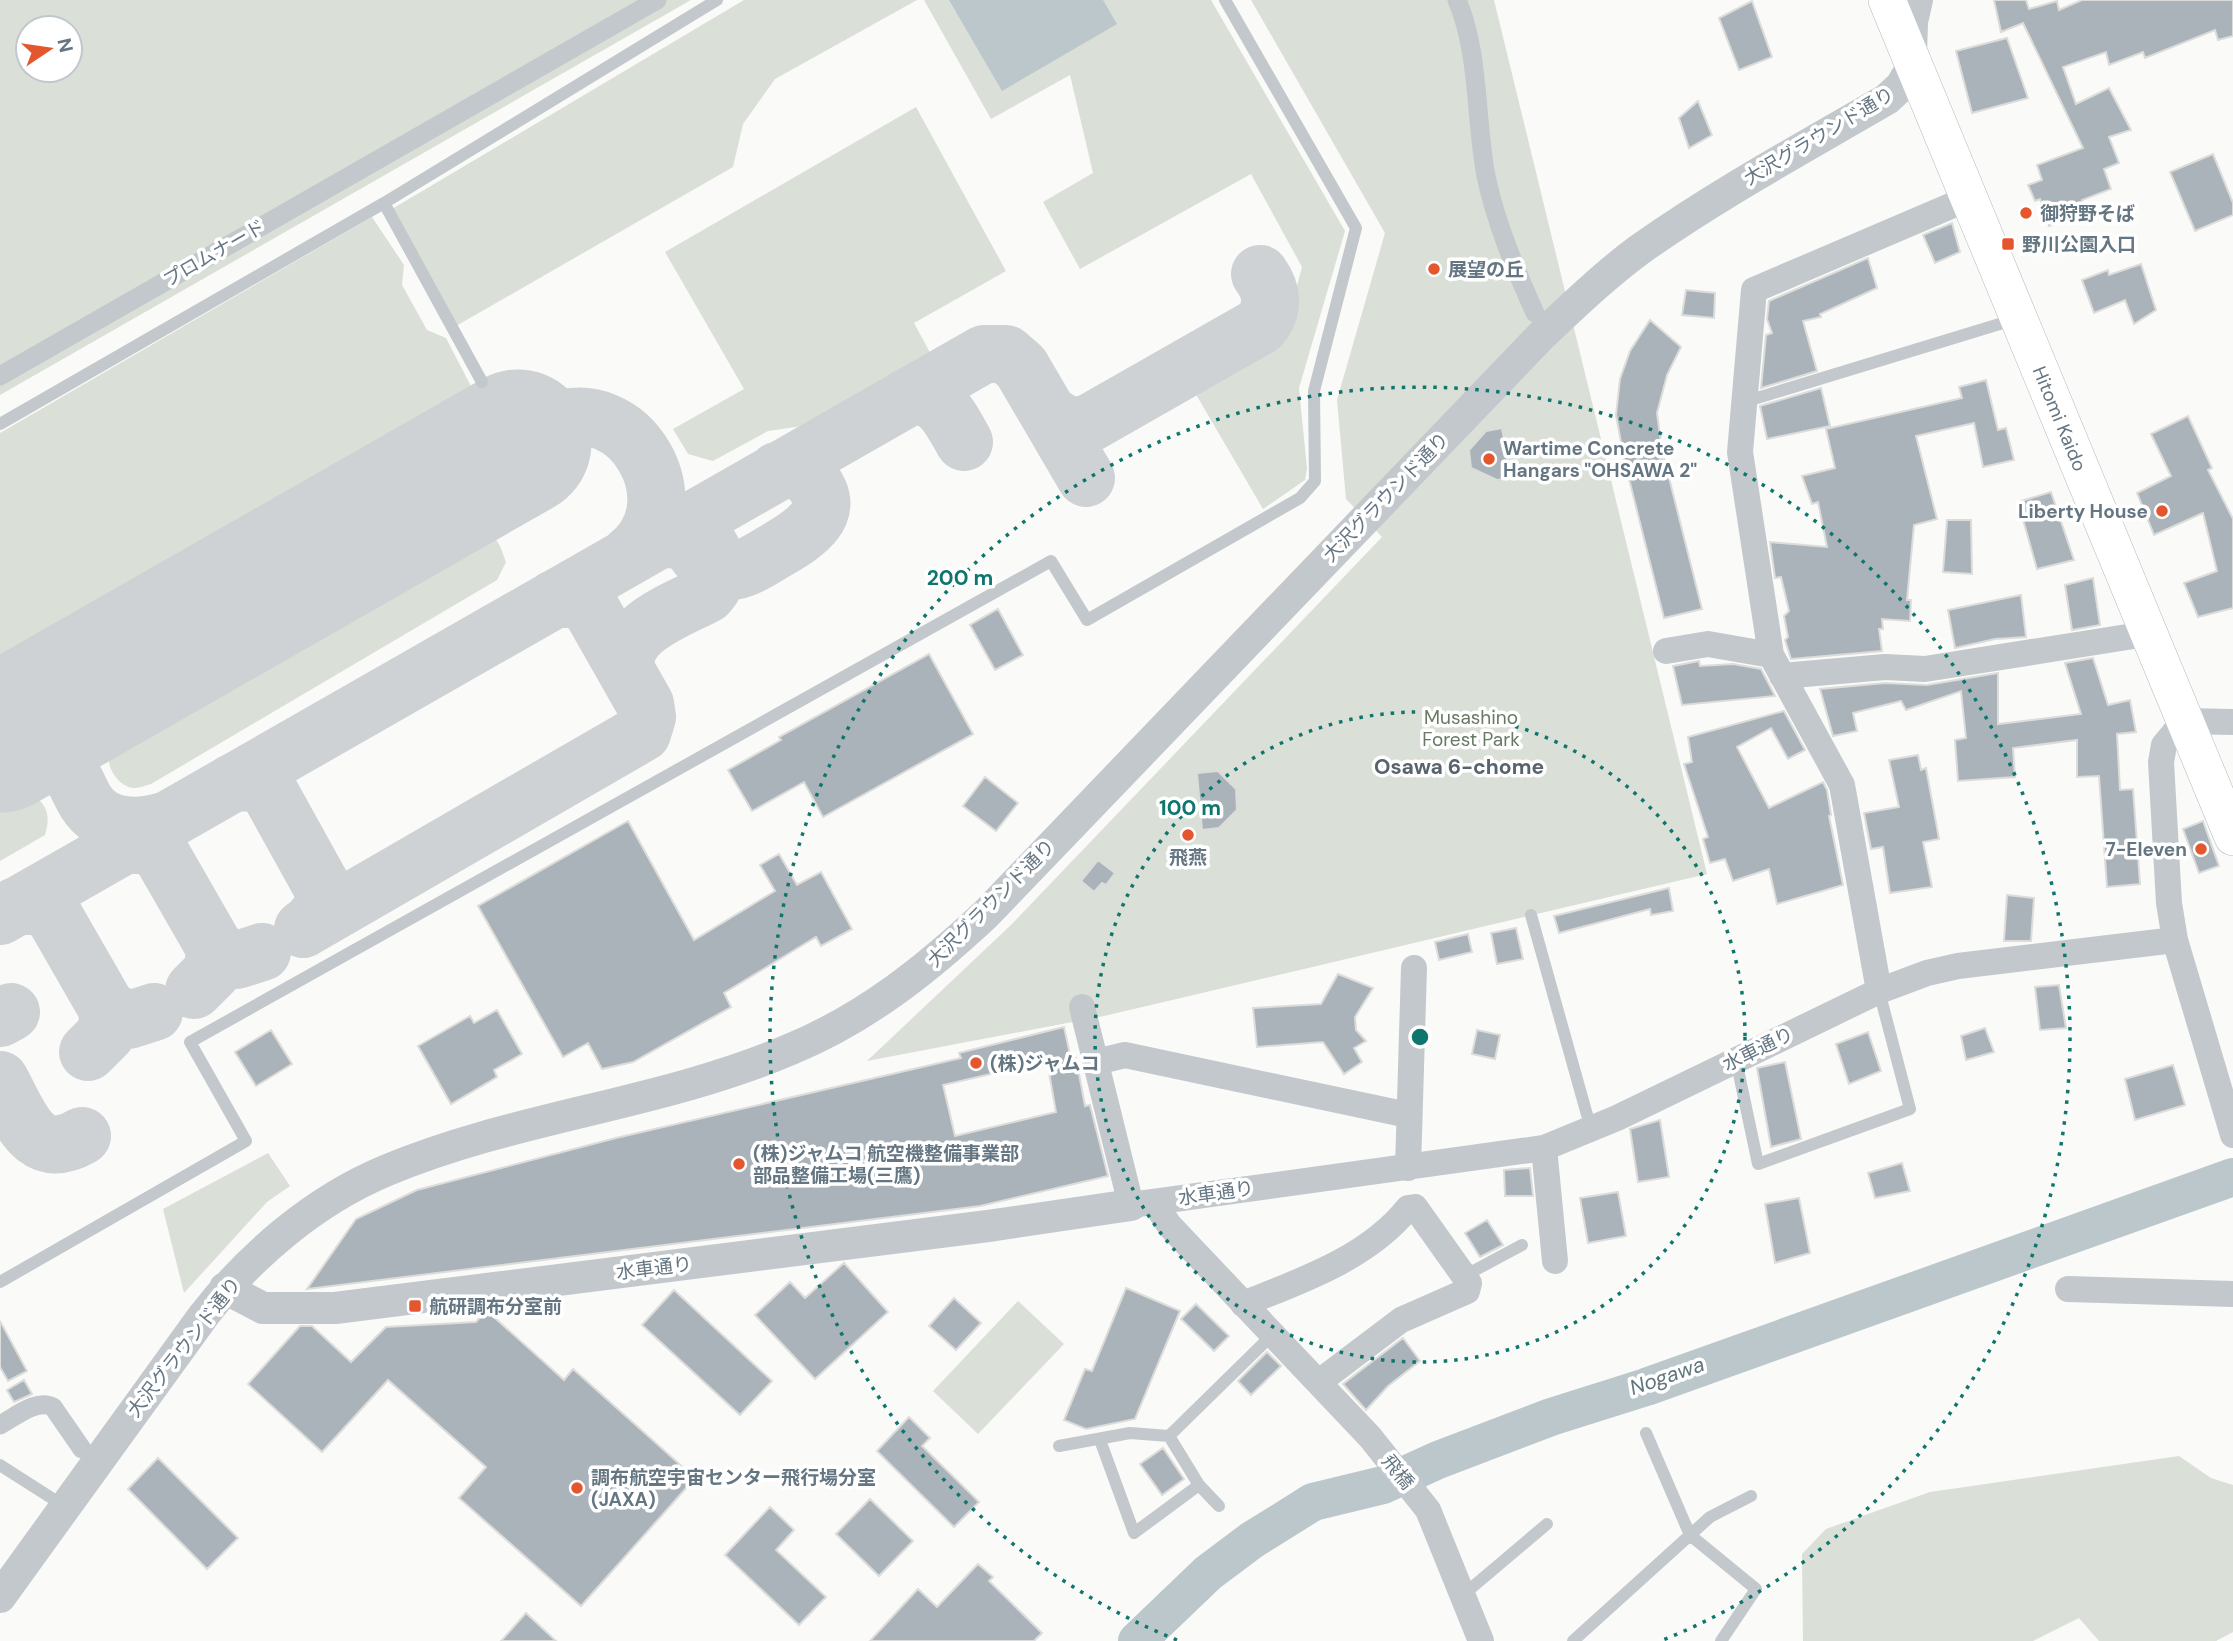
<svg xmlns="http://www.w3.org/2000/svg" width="2233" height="1641" font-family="'DM Sans','Noto Sans JP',sans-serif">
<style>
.green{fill:#dadfd7;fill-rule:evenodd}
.water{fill:#bbc7cb}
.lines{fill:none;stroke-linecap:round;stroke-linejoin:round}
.river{stroke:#bbc7cb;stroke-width:38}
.taxiway{stroke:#ced2d4;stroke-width:58}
.runway{stroke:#ced2d4;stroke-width:147}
.building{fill:#aab3b9;stroke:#dcdcda;stroke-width:2;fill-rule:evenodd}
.secondary-casing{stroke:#b3babf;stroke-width:38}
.service{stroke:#c3c8cc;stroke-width:12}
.pedestrian{stroke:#c3c8cc;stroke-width:19}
.minor{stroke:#c3c8cc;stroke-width:26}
.tertiary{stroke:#c3c8cc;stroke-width:32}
.secondary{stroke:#fff;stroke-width:37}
.ring{fill:none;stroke:#0f766e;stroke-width:3.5;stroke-dasharray:3.5 7}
.poi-dot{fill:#e4572e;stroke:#fff;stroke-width:2.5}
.labels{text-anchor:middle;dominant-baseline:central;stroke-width:7;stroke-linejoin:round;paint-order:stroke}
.street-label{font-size:19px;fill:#657683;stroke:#fff}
.poi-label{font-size:19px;font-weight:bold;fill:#657683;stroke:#fff;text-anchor:start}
.park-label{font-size:19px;fill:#687a64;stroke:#fff}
.neighbourhood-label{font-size:21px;font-weight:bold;fill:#57646e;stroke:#fff}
.water-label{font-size:21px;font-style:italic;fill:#60757c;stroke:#fff}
.centre{fill:#0f766e;stroke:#fff;stroke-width:3.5}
.ring-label{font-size:21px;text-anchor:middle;font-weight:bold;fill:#0f766e;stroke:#fff;stroke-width:7;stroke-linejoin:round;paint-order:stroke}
</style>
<rect width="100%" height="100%" fill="#fafaf8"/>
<!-- green -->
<path class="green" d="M0 0H691L0 395ZM28 28H70V70H28Z
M744 0H917L775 79 743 124 733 167 456 326 392 209Z
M924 0H1211L1345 231 1299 388 1307 469 1305 480 1263 509 1194 391 1282 342 1302 267 1251 174 1080 269 1043 202 1093 173 1070 75 991 119Z
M1251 0H1494L1707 874 1104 1016 867 1061 1012 924 1382 537 1346 499 1337 400 1385 233Z
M916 107 1006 271 914 323 934 360 809 425 768 431 713 461 688 454 673 429 744 389 665 252Z
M372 217 404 265 402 285 427 330 446 338 473 390 0 665V433Z
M479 533C498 533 500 546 506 562L497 580 151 784C146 785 140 788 135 788 119 788 103 765 111 751 113 747 119 742 122 739Z
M32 795C49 805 50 818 45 835L0 861V808L18 798Z
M268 1153 290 1186 267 1202 184 1293 163 1209Z
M1018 1301 1064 1344 978 1434 933 1391Z
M2179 1456 2211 1478 2233 1485V1632L2216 1641H2099L2079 1618 2033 1641H1803L1802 1554 1826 1529 1930 1492Z"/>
<!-- water -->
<path class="water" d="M949 0H1103L1117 24 1002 91Z"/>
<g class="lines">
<!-- river -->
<path class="river" d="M1137 1641 1208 1573 1252 1540 1313 1502 1383 1485 1438 1460 1551 1417 1646 1387 2233 1177"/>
<!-- taxiway -->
<path class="taxiway" d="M906 398C939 390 950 418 964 442
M1049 414 1068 426 1088 424 1260 326C1274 309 1273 292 1260 274
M551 423C630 389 696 504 628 556
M659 538 685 541C697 550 701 566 716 570 738 577 759 560 777 550 802 535 839 514 812 481 803 470 791 469 777 471
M627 672C616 630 678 610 707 594 724 576 718 558 706 540
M0 746C22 741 49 748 65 765 74 775 79 791 86 802 103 829 138 829 164 821
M66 765C57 722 72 709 101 682
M232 783 256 782 270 793 321 885C328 904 318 918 303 929
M123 845H147L161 854 215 948 227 957 237 960 262 952
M16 906H40L54 916 108 1010 107 1033 88 1052
M0 916 984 354H1006L1021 367 1086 478
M303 929 642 733 647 717 645 704 591 609 577 599H554
M194 990 213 971 215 948
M108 1010 129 1020 154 1012
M0 1018 11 1012
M0 1080C20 1116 33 1164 82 1136"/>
<!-- runway -->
<path class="runway" d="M0 739 518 443"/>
</g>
<!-- building -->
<path class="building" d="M1994 0H2026L2029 9 2057 1 2059 10 2082 0H2233V36L2218 40 2215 30 2145 58 2143 52 2109 65 2106 52 2063 67 2076 104 2109 88 2131 130 2109 137 2119 163 2104 169 2111 189 2082 200 2087 214 2049 226 2040 199 2035 201 2028 185 2042 180 2037 165 2083 148 2023 23 2001 32Z
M1752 1 1772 57 1739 70 1719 18Z
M2007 38 2028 98 1972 113 1956 51Z
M1698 101 1712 135 1689 148 1679 118Z
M2213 154 2233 203V215L2195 231 2170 172Z
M1952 223 1960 252 1935 263 1923 235Z
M1868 258 1877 288 1820 314 1821 317 1803 321 1817 371 1761 388 1766 335 1772 333 1767 319 1769 301Z
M2141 264 2156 310 2134 324 2125 300 2094 313 2082 280 2108 270 2109 275Z
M1686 290 1715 293 1714 318 1682 315Z
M1650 320 1681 347 1667 375 1657 413 1662 450 1702 609 1664 618 1624 459 1616 415 1620 379 1630 351Z
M1986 380 1998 430 2006 428 2014 460 1983 467 1974 423 1916 436 1937 519 1914 525 1907 600H1911L1910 621 1882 619 1883 629H1879L1882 651 1791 659 1785 640 1788 637 1784 616 1789 611 1781 577 1775 578 1770 542 1827 547 1818 502 1812 504 1802 476 1835 468 1826 429 1962 398 1959 387Z
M1821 388 1830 426 1767 439 1760 406Z
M2188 416 2212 468 2208 470 2233 519V608L2198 617 2184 583 2217 571 2203 513 2154 535 2137 493 2171 476 2151 434Z
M1502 428 1511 478 1497 480 1471 468 1469 450 1486 431Z
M2051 492 2074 560 2037 569 2018 502Z
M1947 520H1971L1972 574 1943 572Z
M2093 578 2100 625 2072 630 2065 585Z
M2021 595 2026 637 1995 639 1955 648 1948 610Z
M998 609 1023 655 995 670 970 625Z
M929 654 973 734 823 817 804 782 752 811 728 770 781 740 779 737Z
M2093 658 2108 705 2130 700 2136 732 2117 734 2120 790 2133 789 2140 884 2107 887 2099 776 2077 777V740L2013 748 2015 777 1958 781 1955 740 1966 738 1961 691 1906 710 1901 701 1853 713 1857 731 1833 736 1820 689 1885 683 1927 685 1998 673V724L2081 714 2065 663Z
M1699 661 1700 666 1733 664 1761 669 1775 696 1682 705 1673 666Z
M1784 711 1805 750 1788 759 1771 728 1737 747 1769 808 1823 782 1827 790 1831 815 1829 816 1843 885 1777 904 1769 869 1733 881 1725 859 1710 863 1703 839 1708 837 1684 764 1692 762 1688 737Z
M1918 755 1921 770 1926 768 1939 839 1923 842 1932 887 1890 893 1883 847 1871 849 1864 813 1899 807 1889 760Z
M1218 771 1236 789 1237 810 1219 828 1202 830 1197 773Z
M985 777 1018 803 996 831 963 806Z
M628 821 694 940 775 891 760 865 779 854 797 885 821 872 852 929 821 946 816 937 724 993 731 1007 633 1062 602 1069 588 1043 563 1057 478 906Z
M2203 821 2219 866 2199 873 2183 829Z
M1098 860 1115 873 1106 885 1102 883 1094 892 1081 881Z
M1669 888 1673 911 1651 915 1650 909 1559 933 1554 916Z
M2007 895 2034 898 2031 941H2004Z
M1516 928 1523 959 1497 964 1491 933Z
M1468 934 1472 952 1439 960 1435 942Z
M1338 974 1373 988 1355 1017 1356 1030 1366 1041 1354 1048 1362 1062 1344 1074 1323 1042 1257 1047 1253 1008 1321 1004Z
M2059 985 2066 1028 2040 1030 2035 987Z
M497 1010 522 1054 494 1070 497 1077 451 1104 418 1046 470 1016 474 1023Z
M1064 1027 1071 1059 1076 1058 1085 1106 1090 1105 1108 1176 980 1206 307 1289 356 1219 417 1190 616 1138 961 1058 959 1053ZM1047 1061 1056 1112 955 1136 943 1085Z
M1985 1028 1994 1052 1966 1060 1961 1036Z
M271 1030 292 1064 256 1086 235 1052Z
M1477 1030 1500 1035 1495 1059 1472 1054Z
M1868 1032 1881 1071 1849 1084 1836 1044Z
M1785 1062 1801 1139 1771 1147 1757 1068Z
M2173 1065 2185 1105 2135 1120 2125 1079Z
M1660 1120 1669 1177 1638 1182 1630 1129Z
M1902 1163 1910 1191 1875 1198 1868 1173Z
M1530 1168 1533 1196H1505L1504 1170Z
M1618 1192 1626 1236 1588 1243 1580 1198Z
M1799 1198 1810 1253 1775 1263 1765 1204Z
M1487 1220 1503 1245 1480 1257 1465 1233Z
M844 1263 888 1312 815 1379 755 1315 790 1282 805 1298Z
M1126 1288 1180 1311 1135 1419 1086 1429 1064 1420 1085 1369 1092 1371Z
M674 1290 772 1381 740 1415 642 1325Z
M954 1298 981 1323 956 1350 929 1326Z
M1196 1304 1229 1336 1214 1351 1181 1319Z
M486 1310 564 1380 573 1369 695 1478 581 1606 459 1498 486 1467 388 1380 322 1452 248 1384 300 1326H312L351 1362 386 1327 476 1322Z
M0 1321 27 1371 8 1381 0 1367Z
M1403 1338 1420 1361 1388 1386 1366 1410 1343 1384Z
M1267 1352 1281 1366 1251 1395 1238 1381Z
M24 1380 32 1394 14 1402 7 1390Z
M909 1417 930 1438 922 1446 979 1502 954 1527 877 1451Z
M1163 1448 1184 1479 1162 1495 1140 1464Z
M158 1458 238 1538 207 1569 128 1489Z
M870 1499 913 1541 879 1576 836 1534Z
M770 1507 794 1530 776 1550 826 1597 799 1625 725 1555Z
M978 1564 993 1577 989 1581 1042 1633 1034 1641H870L918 1589 937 1607Z
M526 1613 556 1641H501Z"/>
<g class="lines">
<!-- secondary casing -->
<g class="secondary-casing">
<g id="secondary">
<path id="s1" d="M1887 0 2233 837"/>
</g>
</g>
<!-- service -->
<path class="service" d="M384 203 482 382
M1744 402 2016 319
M0 424 384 203 717 0
M1531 915 1591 1129
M1736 1060 1758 1164 1910 1109 1879 991
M1464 1276 1522 1245
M0 1282 246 1141 190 1042 1051 561 1087 620 1300 498 1315 481 1314 391 1356 228 1225 0
M1646 1433 1690 1535 1756 1589 1721 1641
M1169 1436 1272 1335
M1100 1440 1134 1533 1199 1485
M1059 1446 1130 1433 1169 1436 1199 1485 1219 1506
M0 1465 64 1506
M1463 1595 1547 1524
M1573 1641 1710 1517 1751 1496"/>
<!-- pedestrian -->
<path class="pedestrian" d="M1457 0C1480 54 1475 119 1486 176 1496 224 1515 268 1535 313
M0 376 657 0
M0 1425C15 1417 37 1398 53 1407L82 1449"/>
<!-- minor -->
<path class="minor" d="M1914 54 1915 22 1920 0
M1666 651 1708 644 1771 655
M1782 676 1885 667 1925 669 2146 634
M2233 722 2184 721 2164 745 2161 762 2169 903 2175 940 2233 1135
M1879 991 1842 785 1771 655 1740 452 1754 290 1967 199
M1082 1007 1131 1205 1544 1148 1617 1118 1879 991 1927 973 1958 966 2175 940
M1096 1062 1125 1055 1408 1115
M1544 1148 1555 1261
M1408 1168 1414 968
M1154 1202 1169 1225 1370 1437 1428 1510 1481 1641
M2068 1289 2233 1294
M1243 1304C1301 1281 1368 1258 1408 1208L1415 1207 1469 1283 1467 1291 1401 1320 1319 1382"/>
<!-- tertiary -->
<path class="tertiary" d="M225 1288 263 1308H335L988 1226 1131 1205
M0 1597 204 1315C251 1255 314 1201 385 1171 516 1116 660 1105 791 1049 866 1018 927 969 986 914L1542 335C1573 306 1605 275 1639 250 1718 194 1803 148 1887 99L1901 86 1914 64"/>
<!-- secondary -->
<use href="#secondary" class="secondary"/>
</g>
<!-- distance rings -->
<g class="ring">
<circle cx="1420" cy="1037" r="325"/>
<path d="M1177 1640A650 650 0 1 1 1663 1640"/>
</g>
<!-- markers -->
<g class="poi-dot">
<circle cx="2026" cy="213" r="7"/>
<rect x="2001" y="237" width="14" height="14" rx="3.5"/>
<circle cx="1434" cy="269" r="7"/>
<circle cx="1489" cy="459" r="7"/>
<circle cx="2162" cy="511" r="7"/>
<circle cx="1188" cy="835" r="7"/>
<circle cx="2201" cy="849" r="7"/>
<circle cx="976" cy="1063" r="7"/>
<circle cx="739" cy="1164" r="7"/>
<rect x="408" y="1299" width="14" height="14" rx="3.5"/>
<circle cx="577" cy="1488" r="7"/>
</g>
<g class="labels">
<!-- street labels -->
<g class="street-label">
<text transform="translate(1819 136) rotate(-31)">大沢グラウンド通り</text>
<text transform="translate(214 253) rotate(-30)">プロムナード</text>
<text stroke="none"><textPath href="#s1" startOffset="453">Hitomi Kaido</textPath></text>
<text transform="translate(1386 497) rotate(-46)">大沢グラウンド通り</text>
<text transform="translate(991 903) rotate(-45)">大沢グラウンド通り</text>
<text transform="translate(1758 1049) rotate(-26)">水車通り</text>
<text transform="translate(1216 1193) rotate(-8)">水車通り</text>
<text transform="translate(654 1268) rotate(-7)">水車通り</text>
<text transform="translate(184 1347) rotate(-52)">大沢グラウンド通り</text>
<text transform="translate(1398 1472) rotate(51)">飛橋</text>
</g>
<!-- poi labels -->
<g class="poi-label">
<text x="2040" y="213">御狩野そば</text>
<text x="2022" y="244">野川公園入口</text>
<text x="1448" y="269">展望の丘</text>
<text x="1503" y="448">Wartime Concrete<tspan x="1503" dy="22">Hangars "OHSAWA 2"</tspan></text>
<text x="2148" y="511" text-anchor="end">Liberty House</text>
<text x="2187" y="849" text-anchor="end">7-Eleven</text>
<text x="1188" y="857" text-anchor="middle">飛燕</text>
<text x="990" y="1063">(株)ジャムコ</text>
<text x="753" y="1153">(株)ジャムコ 航空機整備事業部<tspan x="753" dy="22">部品整備工場(三鷹)</tspan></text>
<text x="429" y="1306">航研調布分室前</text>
<text x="591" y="1477">調布航空宇宙センター飛行場分室<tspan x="591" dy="22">(JAXA)</tspan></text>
</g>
<!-- park labels -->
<g class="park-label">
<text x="1471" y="717">Musashino<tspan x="1471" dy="22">Forest Park</tspan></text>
</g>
<!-- neighbourhood labels -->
<g class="neighbourhood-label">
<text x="1459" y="767">Osawa 6-chome</text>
</g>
<!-- water labels -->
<g class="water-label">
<text transform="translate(1667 1376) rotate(-19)">Nogawa</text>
</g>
</g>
<circle cx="1420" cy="1037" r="10" class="centre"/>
<g class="ring-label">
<text x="960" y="585">200 m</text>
<text x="1190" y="815">100 m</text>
</g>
<!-- north arrow -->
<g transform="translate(49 49) rotate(77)"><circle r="33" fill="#ffffff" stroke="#c1c8cd" stroke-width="2"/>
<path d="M0-5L12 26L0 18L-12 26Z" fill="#e4572e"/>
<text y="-10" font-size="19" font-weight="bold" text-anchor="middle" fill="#657683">N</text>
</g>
</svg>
